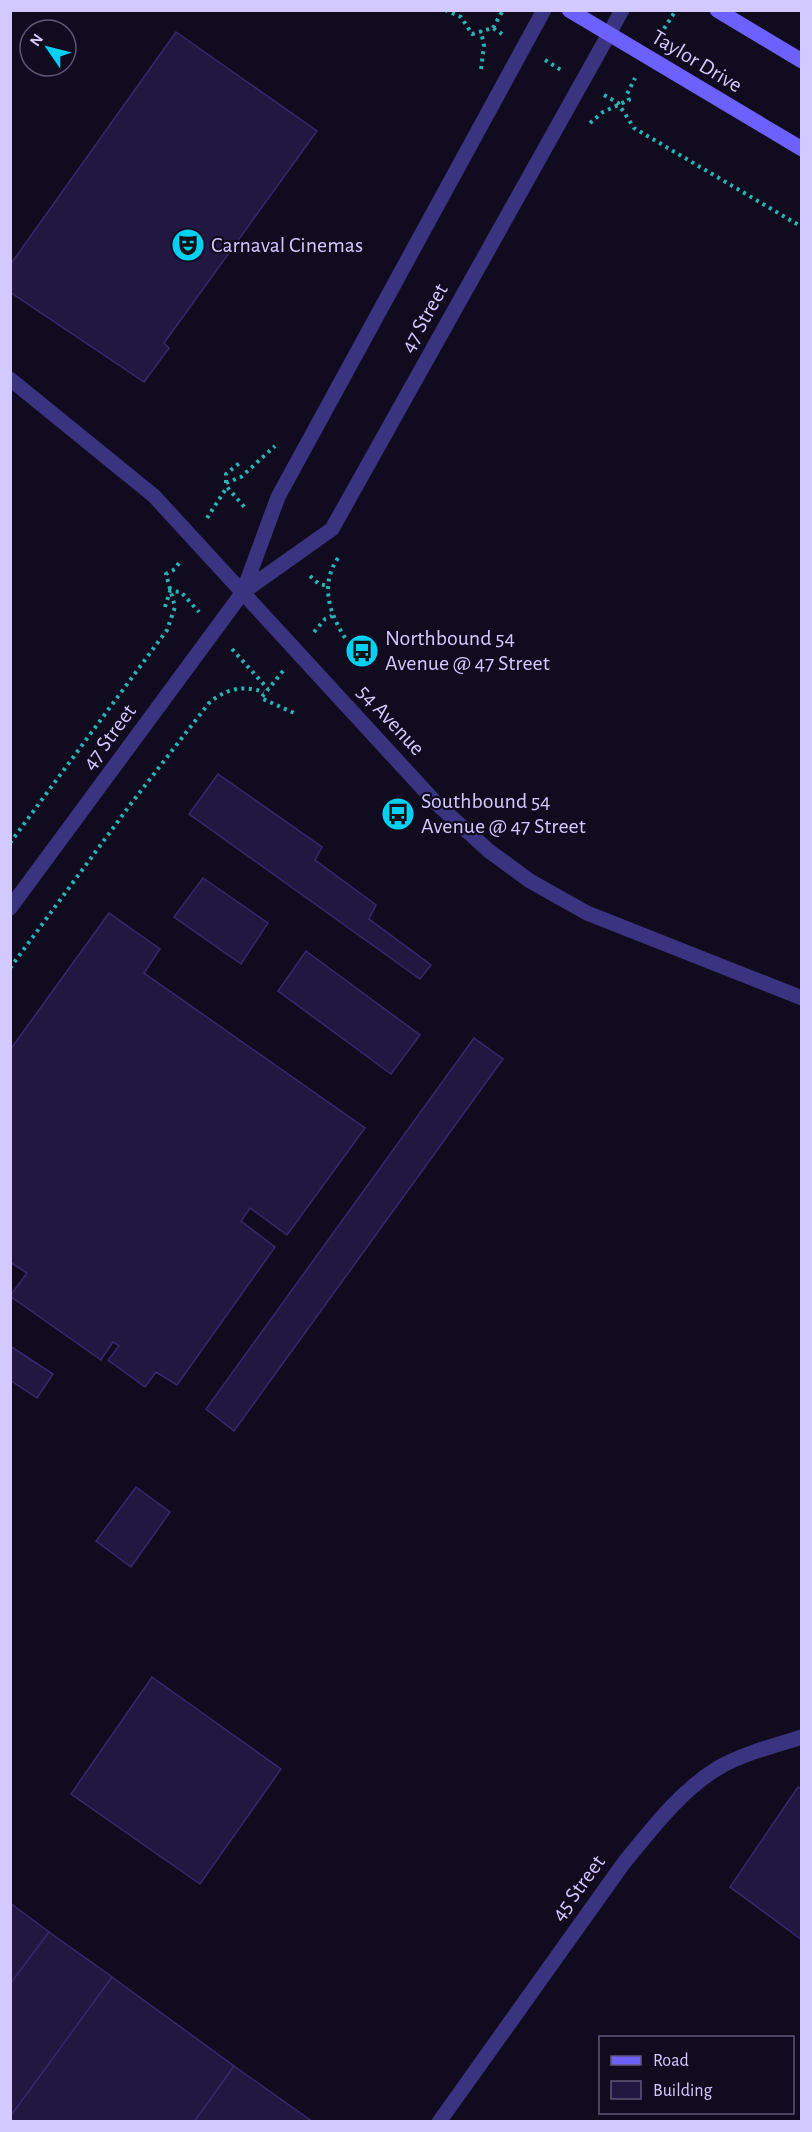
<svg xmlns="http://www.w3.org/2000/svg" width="812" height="2132" font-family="'Alegreya Sans',sans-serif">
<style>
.building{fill:#211741;stroke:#39286e;stroke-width:1.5}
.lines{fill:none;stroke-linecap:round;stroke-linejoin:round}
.path{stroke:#28b4b2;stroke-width:4;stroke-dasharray:3 4.5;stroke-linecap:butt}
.minor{stroke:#3a3480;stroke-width:15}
.tertiary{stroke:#3a3480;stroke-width:15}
.secondary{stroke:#6c60ff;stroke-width:15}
.labels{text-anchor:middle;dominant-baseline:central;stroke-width:4.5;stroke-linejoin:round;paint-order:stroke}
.street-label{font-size:22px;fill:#d2c9ff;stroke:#100b1f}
.poi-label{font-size:22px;fill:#d2c9ff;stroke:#100b1f;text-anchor:start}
</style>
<rect width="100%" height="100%" fill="#100b1f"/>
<!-- building -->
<path class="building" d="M176 32 317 131 164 343 169 348 144 382 10 292V265Z
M218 774 322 847 315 860 376 905 369 919 431 965 420 979 189 814Z
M203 878 268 923 241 964 174 917Z
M109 913 160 949 144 973 365 1128 287 1235 250 1208 241 1221 275 1247 177 1385 156 1372 145 1387 108 1360 119 1346 113 1342 101 1360 10 1296 27 1273 10 1262V1050Z
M306 951 420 1035 391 1074 278 991Z
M474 1038 503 1059 234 1431 206 1409Z
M10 1346 53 1374 37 1398 10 1380Z
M136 1487 170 1512 131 1567 96 1541Z
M152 1677 281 1769 200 1884 71 1794Z
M798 1787 802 1790V1940L730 1887Z
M10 1903 49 1932 10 1984Z
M49 1932 112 1977 10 2117V1984Z
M112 1977 234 2066 194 2122H10V2117Z
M234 2066 313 2122H194Z"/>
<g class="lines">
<!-- path -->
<path class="path" d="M445 10 461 17 472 34 493 28 502 34
M493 28 503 10
M660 35 676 10
M545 60 561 70
M481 69 484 46 481 31
M604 95 618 103 634 128 802 227
M590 123 603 112 629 100 627 94 635 78
M226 483 241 477 275 446
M226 483V474L242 461
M207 518 227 487 247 510
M338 558C319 586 330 615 347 641
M310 576 319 584 328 586
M165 607 170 591 181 592 199 612
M314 632 325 619 332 616
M232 649 268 689
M283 671 261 698 294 713
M10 843 167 630 175 607 166 574 175 569 181 560
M10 968 133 801 209 703C227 688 243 685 264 692"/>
<!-- minor -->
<path class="minor" d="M10 379 154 496 437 804 489 851 530 881 587 913 802 998
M243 592 332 529 609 34
M10 908 243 592 278 497 544 10
M439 2122 623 1864C651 1830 680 1791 718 1768 744 1753 774 1746 802 1737"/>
<!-- tertiary -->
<path class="tertiary" d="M609 34 622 10"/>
<!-- secondary -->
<path class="secondary" d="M569 10 802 149
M717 10 802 61"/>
</g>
<!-- icons -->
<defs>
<g id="theatre-disc" transform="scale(1.725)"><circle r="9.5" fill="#00d1f4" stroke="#100b1f"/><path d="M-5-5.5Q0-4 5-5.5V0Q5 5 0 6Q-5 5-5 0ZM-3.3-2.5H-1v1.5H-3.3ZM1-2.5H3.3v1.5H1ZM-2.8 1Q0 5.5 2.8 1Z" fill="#111"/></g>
<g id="bus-disc" transform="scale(1.725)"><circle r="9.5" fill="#00d1f4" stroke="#100b1f"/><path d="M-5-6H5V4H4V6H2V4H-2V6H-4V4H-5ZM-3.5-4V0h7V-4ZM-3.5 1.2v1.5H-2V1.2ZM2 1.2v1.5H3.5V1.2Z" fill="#111"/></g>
</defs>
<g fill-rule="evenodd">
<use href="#theatre-disc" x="188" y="245"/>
<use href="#bus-disc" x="362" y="651"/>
<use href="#bus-disc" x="398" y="814"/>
</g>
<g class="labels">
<!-- street labels -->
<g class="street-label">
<text transform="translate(697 61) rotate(31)">Taylor Drive</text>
<text transform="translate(424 318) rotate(-61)">47 Street</text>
<text transform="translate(391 720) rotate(47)">54 Avenue</text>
<text transform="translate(109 737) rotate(-54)">47 Street</text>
<text transform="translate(578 1888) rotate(-54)">45 Street</text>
</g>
<!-- poi labels -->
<g class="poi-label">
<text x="211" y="245">Carnaval Cinemas</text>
<text x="385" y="638">Northbound 54<tspan x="385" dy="25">Avenue @ 47 Street</tspan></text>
<text x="421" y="801">Southbound 54<tspan x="421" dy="25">Avenue @ 47 Street</tspan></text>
</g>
</g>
<!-- border -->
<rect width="812" height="2132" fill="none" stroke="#d2c9ff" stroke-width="24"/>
<!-- legend -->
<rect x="599" y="2036" width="195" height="78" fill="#100b1f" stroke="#5e5779" stroke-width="1.5"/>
<rect x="611" y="2056" width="30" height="9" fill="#6c60ff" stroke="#5e5779" stroke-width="1.5"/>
<text x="653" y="2066" font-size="18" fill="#d2c9ff">Road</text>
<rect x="611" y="2081" width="30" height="18" fill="#211741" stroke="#5e5779" stroke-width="1.5"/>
<text x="653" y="2096" font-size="18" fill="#d2c9ff">Building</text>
<!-- north arrow -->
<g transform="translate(48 48) rotate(305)"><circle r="28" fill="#100b1f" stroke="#5e5779" stroke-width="1.5"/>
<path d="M0-4.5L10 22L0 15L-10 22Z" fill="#00d1f4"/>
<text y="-9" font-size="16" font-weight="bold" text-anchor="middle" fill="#d2c9ff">N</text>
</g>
</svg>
